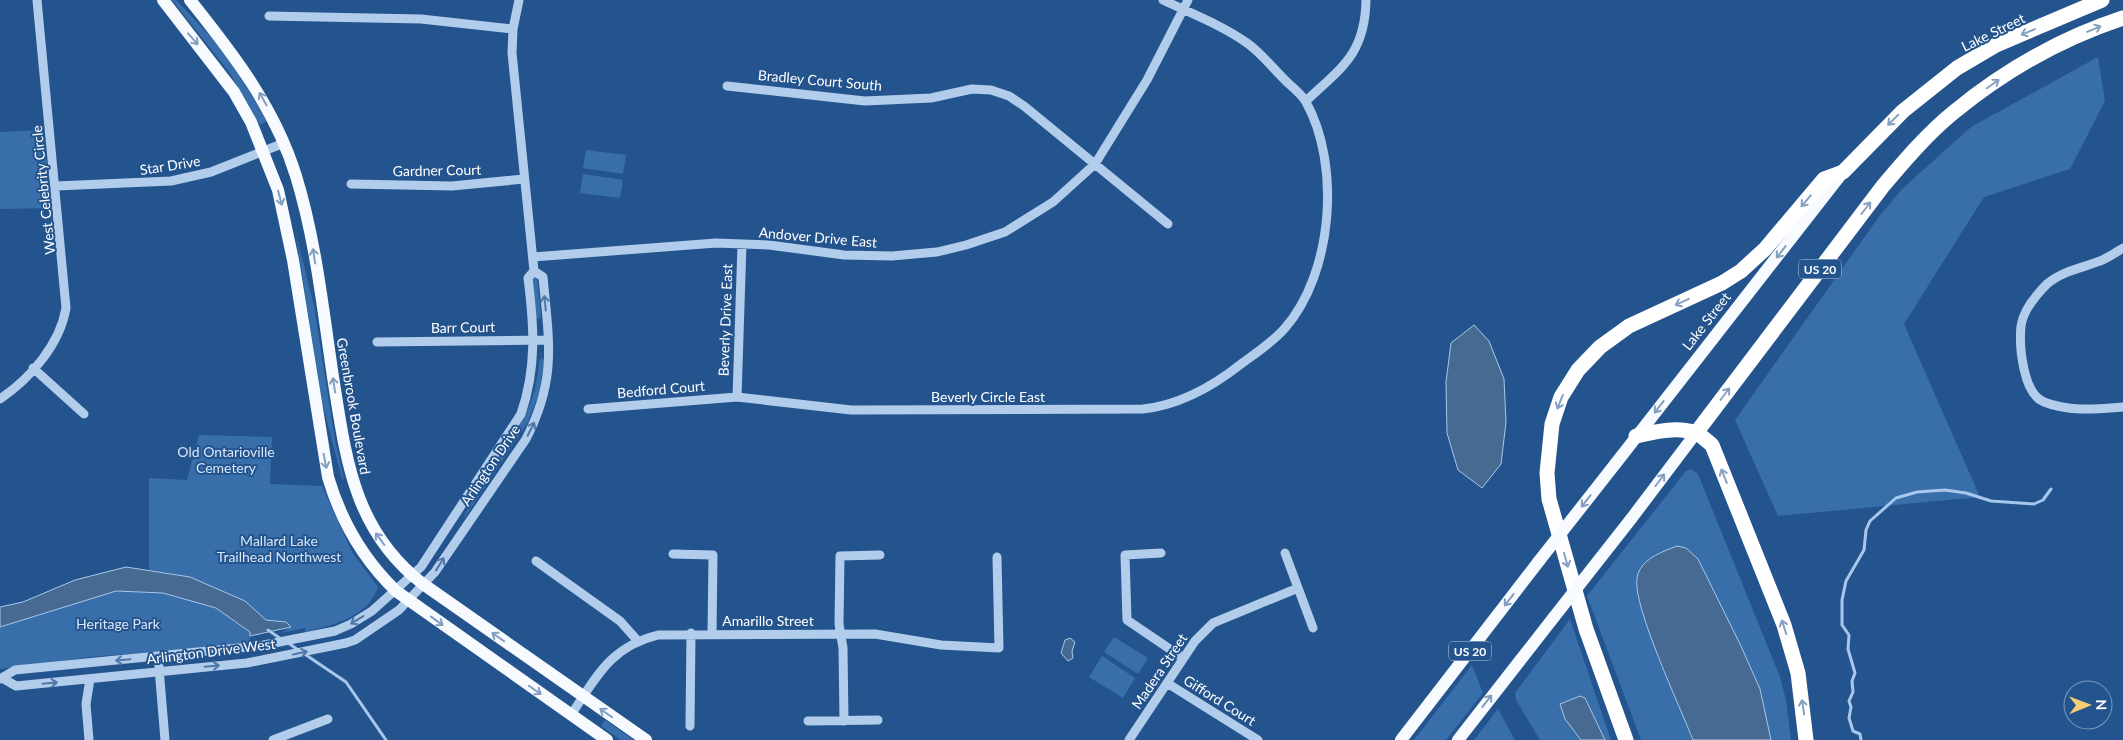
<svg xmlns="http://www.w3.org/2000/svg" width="2123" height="740" font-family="Lato,sans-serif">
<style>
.green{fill:#386eaa}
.water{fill:#476a92;stroke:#a7c8ec}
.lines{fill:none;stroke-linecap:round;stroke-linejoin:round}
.stream{stroke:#a7c8ec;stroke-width:3}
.minor{stroke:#b2cdeb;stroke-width:9}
.major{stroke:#f7fafe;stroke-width:12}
.highway{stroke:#fff;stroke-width:15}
.major-bridge{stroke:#f7fafe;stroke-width:12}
.oneway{stroke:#87a1c0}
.oneway2{stroke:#839fc0}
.oneway3{stroke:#4f78a9}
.labels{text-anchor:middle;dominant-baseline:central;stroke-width:4;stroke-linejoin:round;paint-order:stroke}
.shield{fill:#24548d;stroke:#bdccdd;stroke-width:1}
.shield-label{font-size:12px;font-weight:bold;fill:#fff}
.street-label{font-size:14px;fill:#fff;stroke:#24548d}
.park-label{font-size:14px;fill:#d7e7f8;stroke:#24548d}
</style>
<rect width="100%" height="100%" fill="#24548d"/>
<!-- green -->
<path class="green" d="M172 0H176L213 39 231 62 267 121 260 125 229 72Z
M2098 57 2105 101 2070 169 1984 197 1904 324 1980 497 1778 516 1735 420 1878 218 1903 188 1971 127Z
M43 130 52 208 0 209V132Z
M586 150 626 155 623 174 583 168Z
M583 174 623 180 620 198 580 193Z
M296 234 314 306 335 440 344 479H342L321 398Z
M537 276 541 316 539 319 536 318 532 277Z
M542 358 544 362 539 393 528 422 463 520C465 511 474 499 479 490 505 442 536 419 539 360Z
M199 435 272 437 270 484 322 486 352 552 378 587C368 617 334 625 305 632V628L281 633 291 627 286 622 266 620 245 601 190 577 149 570V478L187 480Z
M1691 469 1698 474 1780 677 1786 700 1791 740H1771L1760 689 1741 646 1637 577C1639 625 1675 694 1693 740H1641L1587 596 1686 471Z
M115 591 163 593 216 608 250 632V644L91 657 0 669V627Z
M1570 619 1611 740H1605L1585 698 1581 740H1540L1516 700 1515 693Z
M1114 637 1148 658 1138 674 1104 652Z
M1102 656 1135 678 1123 698 1089 677Z
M1472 665 1483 693 1446 740H1414Z
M1498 709 1515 740H1474Z
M605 720 634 740H621L601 726Z"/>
<!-- water -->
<path class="water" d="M1474 325 1489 341 1504 379 1506 422 1501 464 1482 488 1458 470 1447 433 1446 382 1451 343Z
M1677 546 1686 548 1698 559 1741 646 1760 689 1771 740H1693C1681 709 1632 605 1637 578 1640 559 1662 552 1677 546Z
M126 567 190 577 245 601 266 620 286 622 291 627 250 636V632L216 608 163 593 116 591 0 627V607L23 602 75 580Z
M1070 638 1075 642 1072 651 1073 658 1068 661 1061 653 1065 640Z
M1580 696 1585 698 1605 740H1581L1565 719 1560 704Z"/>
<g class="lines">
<!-- stream -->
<path class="stream" d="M268 630 281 639
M287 642 298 650
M303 653 346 682 386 740
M1861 740 1860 734 1853 731 1849 718 1851 707 1849 701 1853 692 1852 681 1855 673 1848 649 1849 635 1842 625V600L1846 581 1864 550 1866 530 1870 521 1896 498 1917 492 1945 490 1966 493 1991 501 2034 504 2043 500 2051 489"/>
<!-- minor -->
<path class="minor" d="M269 16 421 19 513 29
M727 86 865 101 931 98 972 89 991 90 1009 96 1024 106 1168 224
M1306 101C1342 67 1365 54 1366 0
M351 184 452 186 524 179
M56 186 171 181 211 172 284 143
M2123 248C2115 253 2108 258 2100 261 2082 268 2062 271 2047 284 2037 294 2023 311 2021 326 2019 346 2023 394 2044 402 2069 412 2096 409 2123 407
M533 257 716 243 769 245 844 255 892 256 937 252 966 245 1005 232 1053 202 1095 164 1147 80 1188 0
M377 342 548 340
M33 368 84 414
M737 397 742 244
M0 399C31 378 60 344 66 308L37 0
M588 409 737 397 851 410 1143 409C1180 405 1212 387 1241 364 1256 353 1273 342 1285 328 1333 273 1341 165 1306 102 1301 93 1289 85 1282 77 1271 66 1260 52 1247 43 1222 25 1190 13 1163 0
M1161 553 1125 555 1127 620 1183 658
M1285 553 1313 628
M673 554 713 555 712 634
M536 561 620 621 637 640
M158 656 165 740
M0 679 15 670 259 646 335 631 351 624 372 611 421 567 521 414C537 367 534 326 528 278L534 271
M4 679 16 686 247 663 346 643 355 640 399 610 435 572 526 439C557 379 549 342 543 277L534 271 512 53 513 29 519 0
M1167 683 1258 740
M571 715C597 676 610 647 658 635L875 634 941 645 999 648 997 557
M808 721 878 720
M844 721 843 648 839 624 840 556 880 555
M690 726 691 633
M89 740 86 704 90 679
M273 740 328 719
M1129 740 1195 641 1213 623 1298 588"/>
<!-- major -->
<path class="major" d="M163 0 234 92 251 122 278 190 293 260 328 477C341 521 363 559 396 591L607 740
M190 0C234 55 275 108 296 176 316 241 323 310 333 377 346 458 353 530 423 584L646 740
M1616 463 1843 172
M1631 519 1696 433
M1401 740 1539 561
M1458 740 1554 617"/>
<!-- highway -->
<path class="highway" d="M1696 433 1883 186C1905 160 1928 133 1954 112 2004 71 2062 38 2123 18
M1636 436C1654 432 1677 426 1696 433 1701 435 1707 441 1712 445L1784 625 1798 673 1806 740
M1626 740 1586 629 1549 499 1547 473 1552 424 1561 397 1578 370 1600 347 1629 326 1722 283 1741 271 1765 249 1824 179 1843 172 1903 111 1957 68 1996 45 2102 0"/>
<!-- major-bridge -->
<path class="major-bridge" d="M1539 561 1616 463
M1554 617 1631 519"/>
</g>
<!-- one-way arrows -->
<defs><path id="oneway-shaft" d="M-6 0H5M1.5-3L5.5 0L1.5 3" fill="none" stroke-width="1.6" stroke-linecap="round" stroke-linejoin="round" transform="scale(1.25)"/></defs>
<g class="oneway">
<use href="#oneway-shaft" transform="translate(2094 29) rotate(-23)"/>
<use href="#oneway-shaft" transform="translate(2028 32) rotate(158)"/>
<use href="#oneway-shaft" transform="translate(1993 84) rotate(-35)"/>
<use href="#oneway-shaft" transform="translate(1893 120) rotate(135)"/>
<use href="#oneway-shaft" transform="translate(1806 201) rotate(130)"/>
<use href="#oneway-shaft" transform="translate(1866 208) rotate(-53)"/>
<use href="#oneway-shaft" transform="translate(1682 302) rotate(155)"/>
<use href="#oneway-shaft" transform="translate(1725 394) rotate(-53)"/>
<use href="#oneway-shaft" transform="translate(1560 402) rotate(112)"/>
<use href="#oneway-shaft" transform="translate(1724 476) rotate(-112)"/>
<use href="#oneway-shaft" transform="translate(1566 560) rotate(74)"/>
<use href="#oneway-shaft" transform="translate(1784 627) rotate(-108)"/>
<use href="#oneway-shaft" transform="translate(1803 707) rotate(-99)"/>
</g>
<g class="oneway2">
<use href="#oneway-shaft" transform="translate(193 39) rotate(49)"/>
<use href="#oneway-shaft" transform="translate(263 99) rotate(-119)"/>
<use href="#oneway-shaft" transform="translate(280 198) rotate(75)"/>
<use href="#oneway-shaft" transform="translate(1781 252) rotate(128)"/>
<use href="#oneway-shaft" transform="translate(314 256) rotate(-99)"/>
<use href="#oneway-shaft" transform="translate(334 385) rotate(-99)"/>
<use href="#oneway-shaft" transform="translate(1659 407) rotate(128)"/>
<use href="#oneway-shaft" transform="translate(325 461) rotate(79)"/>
<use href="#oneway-shaft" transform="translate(1660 480) rotate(-53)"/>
<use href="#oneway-shaft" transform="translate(1586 501) rotate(128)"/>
<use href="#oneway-shaft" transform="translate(380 539) rotate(-126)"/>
<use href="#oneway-shaft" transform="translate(1509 600) rotate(128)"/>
<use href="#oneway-shaft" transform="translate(437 621) rotate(36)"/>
<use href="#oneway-shaft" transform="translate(498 637) rotate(-145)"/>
<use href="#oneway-shaft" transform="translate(535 690) rotate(35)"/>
<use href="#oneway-shaft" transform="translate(1487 701) rotate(-52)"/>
<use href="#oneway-shaft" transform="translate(606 713) rotate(-145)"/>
</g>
<g class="oneway3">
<use href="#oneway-shaft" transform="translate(545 303) rotate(-96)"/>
<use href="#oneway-shaft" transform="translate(531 429) rotate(-63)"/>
<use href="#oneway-shaft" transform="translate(440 564) rotate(-58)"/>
<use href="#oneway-shaft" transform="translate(357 620) rotate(149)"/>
<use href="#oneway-shaft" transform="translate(300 653) rotate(-12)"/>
<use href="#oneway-shaft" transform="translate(123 660) rotate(175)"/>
<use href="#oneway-shaft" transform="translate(212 666) rotate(-5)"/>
<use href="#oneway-shaft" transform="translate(50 683) rotate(-5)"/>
</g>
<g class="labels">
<!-- shield labels -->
<g class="shield">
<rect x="1799" y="259.5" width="42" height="19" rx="4"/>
<rect x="1449" y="641.5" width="42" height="19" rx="4"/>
</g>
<g class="shield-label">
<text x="1820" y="269">US 20</text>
<text x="1470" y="651">US 20</text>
</g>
<!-- street labels -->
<g class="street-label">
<text transform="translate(1993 32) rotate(-26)">Lake Street</text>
<text transform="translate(820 80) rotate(5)">Bradley Court South</text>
<text transform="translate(170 165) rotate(-9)">Star Drive</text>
<text transform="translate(437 170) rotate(-1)">Gardner Court</text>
<text transform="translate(43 190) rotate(-96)">West Celebrity Circle</text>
<text transform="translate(818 237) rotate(5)">Andover Drive East</text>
<text transform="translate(725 320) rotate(-88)">Beverly Drive East</text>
<text transform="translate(1706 321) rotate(-52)">Lake Street</text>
<text transform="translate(463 327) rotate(-1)">Barr Court</text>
<text transform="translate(661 389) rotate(-5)">Bedford Court</text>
<text x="988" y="396">Beverly Circle East</text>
<text transform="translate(354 406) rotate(80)">Greenbrook Boulevard</text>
<text transform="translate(490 465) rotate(-56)">Arlington Drive</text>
<text x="768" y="620">Amarillo Street</text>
<text transform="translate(211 651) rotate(-7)">Arlington Drive West</text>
<text transform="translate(1159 671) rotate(-56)">Madera Street</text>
<text transform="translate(1220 700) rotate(32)">Gifford Court</text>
</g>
<!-- park labels -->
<g class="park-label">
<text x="226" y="451">Old Ontarioville<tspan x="226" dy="16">Cemetery</tspan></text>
<text x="279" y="540">Mallard Lake<tspan x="279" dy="16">Trailhead Northwest</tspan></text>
<text x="118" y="623">Heritage Park</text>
</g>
</g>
<!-- north arrow -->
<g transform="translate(2088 705) rotate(89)"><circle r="24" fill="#24548d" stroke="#7c98bb"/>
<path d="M0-4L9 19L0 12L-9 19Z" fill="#f6cd76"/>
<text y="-8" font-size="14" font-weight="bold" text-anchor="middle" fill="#ffffff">N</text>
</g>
</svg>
